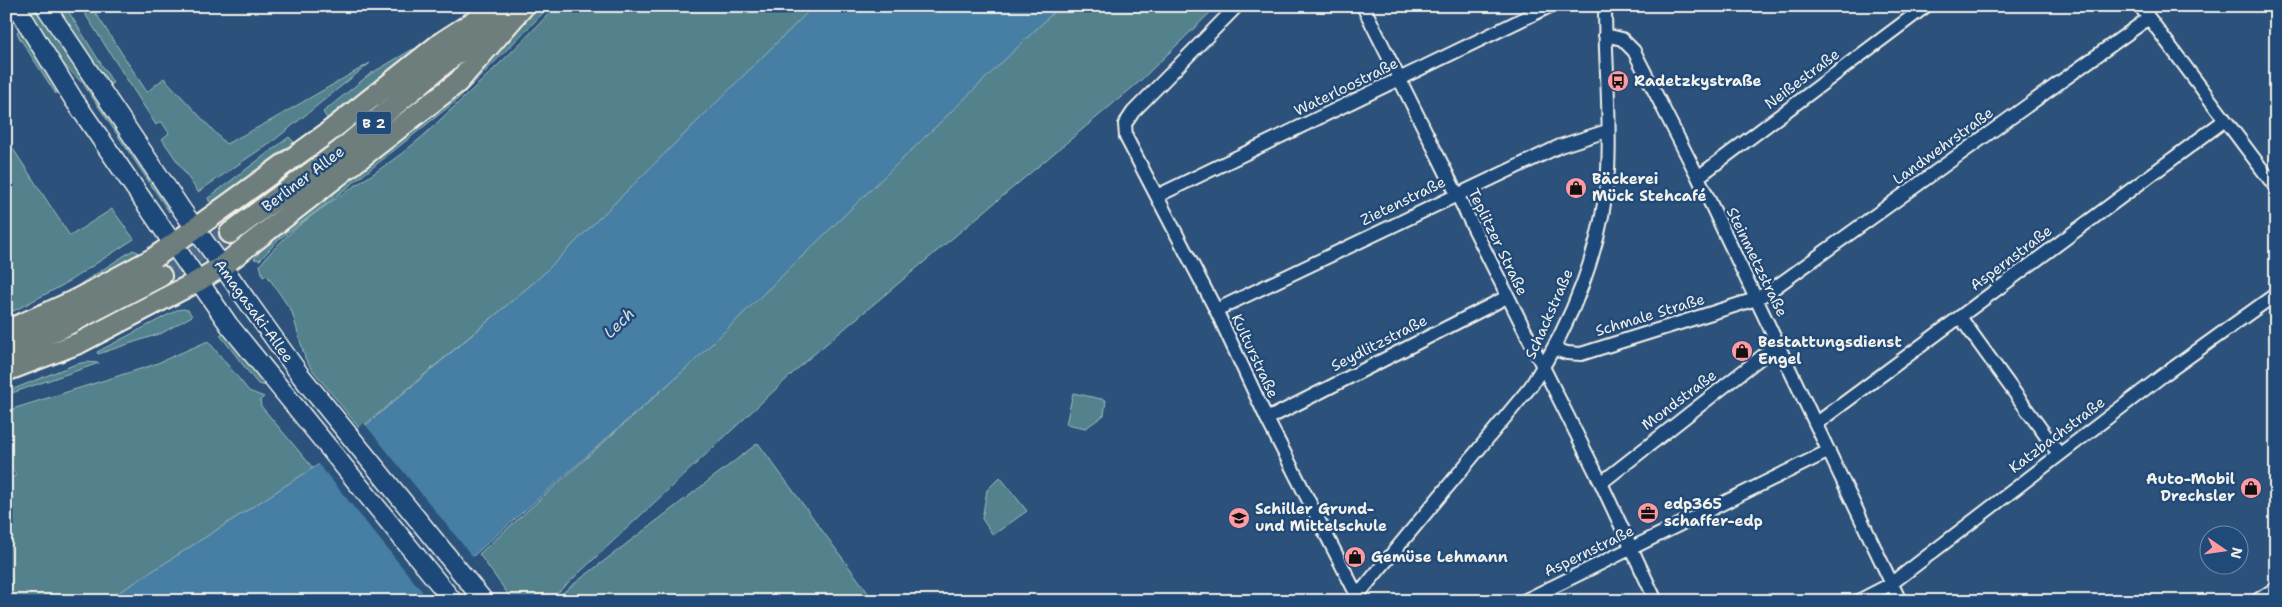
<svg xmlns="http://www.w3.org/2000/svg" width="2282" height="607" font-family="'Shantell Sans',sans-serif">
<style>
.green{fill:#52828d;stroke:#a3baba}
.water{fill:#477ea3;stroke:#8cacbf}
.pier{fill:#2c527b}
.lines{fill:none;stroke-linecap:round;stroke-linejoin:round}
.primary-tunnel{stroke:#4a6a8b;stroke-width:20;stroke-dasharray:20 10;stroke-linecap:butt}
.minor-casing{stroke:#f4f1e8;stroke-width:16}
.tertiary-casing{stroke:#f4f1e8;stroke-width:19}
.secondary-casing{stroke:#f4f1e8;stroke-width:21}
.primary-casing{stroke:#f4f1e8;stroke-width:24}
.minor{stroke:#1f4a7a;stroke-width:12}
.tertiary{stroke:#1f4a7a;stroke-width:15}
.secondary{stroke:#1f4a7a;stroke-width:18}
.primary{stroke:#6d7e7c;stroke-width:20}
.labels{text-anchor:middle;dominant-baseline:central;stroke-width:5;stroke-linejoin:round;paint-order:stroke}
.shield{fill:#1f4a7a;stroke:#b4bfc7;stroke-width:1}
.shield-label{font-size:14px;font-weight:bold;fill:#f4f1e8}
.street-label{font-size:15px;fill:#f4f1e8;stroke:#1f4a7a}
.poi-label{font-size:15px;font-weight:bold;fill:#f4f1e8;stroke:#1f4a7a;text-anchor:start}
.water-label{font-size:16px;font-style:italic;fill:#dae0de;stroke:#1f4a7a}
</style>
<rect width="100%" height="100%" fill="#2c527b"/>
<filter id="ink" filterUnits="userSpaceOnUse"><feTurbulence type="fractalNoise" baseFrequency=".02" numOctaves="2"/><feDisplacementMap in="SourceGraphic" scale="10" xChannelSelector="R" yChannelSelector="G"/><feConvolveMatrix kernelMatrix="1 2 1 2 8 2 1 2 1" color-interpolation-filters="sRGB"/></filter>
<g filter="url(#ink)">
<!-- green -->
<path class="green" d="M29 6H37L105 112 173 210 169 212 159 197 84 85 58 58 28 11Z
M56 6H65L113 83 110 84 104 81Z
M80 6H91L147 92 164 78 226 144 270 121 370 63 277 138 198 192 162 139 169 133 161 121 156 125Z
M538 6H550L456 101 338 195 278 240 260 260 254 259 268 242Z
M556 6H814L539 278 360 429 311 368 305 358 292 312 267 275 263 277 260 265C299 214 362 186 411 146 427 134 441 118 456 105 490 73 524 41 556 6Z
M1060 6H1217L1139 82 807 360 549 601H513L479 554 691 364Z
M20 29 55 83 56 94 19 37 17 32Z
M413 49 416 52 328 120 323 112 370 74Z
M289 137 294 142 212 202 209 201 208 198Z
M6 138 70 236 112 209 134 239 63 285 6 315Z
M133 250 138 252 140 256 98 281 6 321 77 286Z
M183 309 188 310 192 316 162 333 98 354 97 352 177 310Z
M225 332 267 386 258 384 253 378 220 335Z
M208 341 249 391 264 397 260 400 261 406 313 468 106 601H6V551L10 548 6 539 8 525 6 481 16 475 6 458V411L153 365Z
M87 362 99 363 6 395V392L76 364Z
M1073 393 1106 400 1104 415 1086 428 1066 424Z
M758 443 874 601H554L553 600Z
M1000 477 1027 511 993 535 982 519 987 490Z"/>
<!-- water -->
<path class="water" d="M814 6H1060L691 364 422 601H106L324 461 539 278Z"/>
<!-- pier -->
<path class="pier" d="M364 423 472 556 476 557 427 601 424 594 317 462Z"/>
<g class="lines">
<!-- primary-tunnel -->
<path class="primary-tunnel" d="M161 276 230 233"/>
<!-- minor casing -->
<g class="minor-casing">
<path id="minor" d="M1237 6 1133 112 1125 124 1126 137 1216 310 1267 419 1360 601
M1363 6 1601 483 1656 601
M2140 6 2276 188
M1605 35 1622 39 1634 51 1698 177 1900 601
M1698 177 1926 6
M1157 196 1550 6
M1216 310 1560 146 1607 131
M1960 317 2059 454
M1554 349 1567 353 1581 354 1756 299 1770 291 2149 18
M1267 419 1507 297
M1817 423 2225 120
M1601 483 1778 344
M1353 601 1531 386C1572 323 1603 246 1608 170 1611 116 1605 60 1605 6
M1524 601 1829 451
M1858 601 1891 584 2162 376 2276 294"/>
</g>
<!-- tertiary casing -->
<g class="tertiary-casing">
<path id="tertiary" d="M2259 601 2276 590"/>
</g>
<!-- secondary casing -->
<g class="secondary-casing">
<path id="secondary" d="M16 6 74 100 229 325 453 601
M45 6 182 210 301 376 484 601"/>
</g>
<!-- primary casing -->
<g class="primary-casing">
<path id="primary" d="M230 233 340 151 496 20
M6 331 72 302 154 258 326 134 442 42 498 6
M6 351 61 328 161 276
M6 371 79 343 198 281 221 267 458 82 524 6"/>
</g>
<!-- minor -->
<use href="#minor" class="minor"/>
<!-- tertiary -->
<use href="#tertiary" class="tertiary"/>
<!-- secondary -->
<use href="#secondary" class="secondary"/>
<!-- primary -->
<use href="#primary" class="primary"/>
</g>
</g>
<!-- icons -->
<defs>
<g id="bus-disc" transform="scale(1.125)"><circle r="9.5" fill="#ff9aa2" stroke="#1f4a7a"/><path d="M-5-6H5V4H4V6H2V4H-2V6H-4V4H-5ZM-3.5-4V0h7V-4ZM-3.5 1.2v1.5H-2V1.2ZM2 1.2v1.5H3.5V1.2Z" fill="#111"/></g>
<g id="shop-disc" transform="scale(1.125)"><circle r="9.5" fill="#ff9aa2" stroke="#1f4a7a"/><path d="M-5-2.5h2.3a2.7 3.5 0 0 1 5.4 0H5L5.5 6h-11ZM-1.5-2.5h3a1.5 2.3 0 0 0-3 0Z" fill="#111"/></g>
<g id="office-disc" transform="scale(1.125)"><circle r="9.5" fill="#ff9aa2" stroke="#1f4a7a"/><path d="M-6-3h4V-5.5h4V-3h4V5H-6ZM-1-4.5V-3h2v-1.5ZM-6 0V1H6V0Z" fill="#111"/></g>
<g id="school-disc" transform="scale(1.125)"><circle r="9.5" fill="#ff9aa2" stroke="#1f4a7a"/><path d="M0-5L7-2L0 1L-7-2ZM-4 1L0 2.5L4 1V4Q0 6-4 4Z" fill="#111"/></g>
</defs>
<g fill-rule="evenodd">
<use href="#bus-disc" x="1618" y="81"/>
<use href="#shop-disc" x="1576" y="188"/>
<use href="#shop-disc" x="1742" y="351"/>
<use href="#shop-disc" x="2251" y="488"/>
<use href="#office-disc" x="1648" y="513"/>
<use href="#school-disc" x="1239" y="518"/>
<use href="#shop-disc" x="1355" y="557"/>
</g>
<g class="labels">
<!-- shield labels -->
<rect class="shield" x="356.5" y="111.5" width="35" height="23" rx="4"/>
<g class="shield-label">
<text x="374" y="123">B 2</text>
</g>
<!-- street labels -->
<g class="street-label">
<text transform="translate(1802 79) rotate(-37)">Neißestraße</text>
<text transform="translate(1346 87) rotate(-26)">Waterloostraße</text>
<text transform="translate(1943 146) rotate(-36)">Landwehrstraße</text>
<text transform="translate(303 179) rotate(-37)">Berliner Allee</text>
<text transform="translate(1403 201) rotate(-26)">Zietenstraße</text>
<text transform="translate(1498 242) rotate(64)">Teplitzer Straße</text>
<text transform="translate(2011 258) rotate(-37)">Aspernstraße</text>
<text transform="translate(1757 262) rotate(64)">Steinmetzstraße</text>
<text transform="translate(254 311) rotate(54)">Amagasaki-Allee</text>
<text transform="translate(1549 314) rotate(-66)">Schackstraße</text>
<text transform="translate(1650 315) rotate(-17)">Schmale Straße</text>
<text transform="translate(1379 343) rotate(-27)">Seydlitzstraße</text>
<text transform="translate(1255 356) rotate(65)">Kulturstraße</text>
<text transform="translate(1679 400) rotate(-37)">Mondstraße</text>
<text transform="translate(2057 435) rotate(-37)">Katzbachstraße</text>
<text transform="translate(1589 551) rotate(-26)">Aspernstraße</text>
</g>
<!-- poi labels -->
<g class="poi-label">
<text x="1634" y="81">Radetzkystraße</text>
<text x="1592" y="179">Bäckerei<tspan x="1592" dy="17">Mück Stehcafé</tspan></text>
<text x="1758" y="342">Bestattungsdienst<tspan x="1758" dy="17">Engel</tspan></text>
<text x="2235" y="479" text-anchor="end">Auto-Mobil<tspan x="2235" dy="17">Drechsler</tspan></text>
<text x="1664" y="504">edp365<tspan x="1664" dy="17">schaffer-edp</tspan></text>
<text x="1255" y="509">Schiller Grund-<tspan x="1255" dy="17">und Mittelschule</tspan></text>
<text x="1371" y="557">Gemüse Lehmann</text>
</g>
<!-- water labels -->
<g class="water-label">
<text transform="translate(619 323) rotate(-44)">Lech</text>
</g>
</g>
<!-- margin -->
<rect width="2282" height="607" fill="none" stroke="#1f4a7a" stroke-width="25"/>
<rect x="12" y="12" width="2257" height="582" fill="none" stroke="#f4f1e8" stroke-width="2" filter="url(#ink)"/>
<!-- north arrow -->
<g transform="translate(2224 550) rotate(103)"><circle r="24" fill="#1f4a7a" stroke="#748da6"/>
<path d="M0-4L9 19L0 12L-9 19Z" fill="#ff9aa2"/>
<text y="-8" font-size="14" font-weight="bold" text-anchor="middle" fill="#f4f1e8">N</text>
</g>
</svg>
